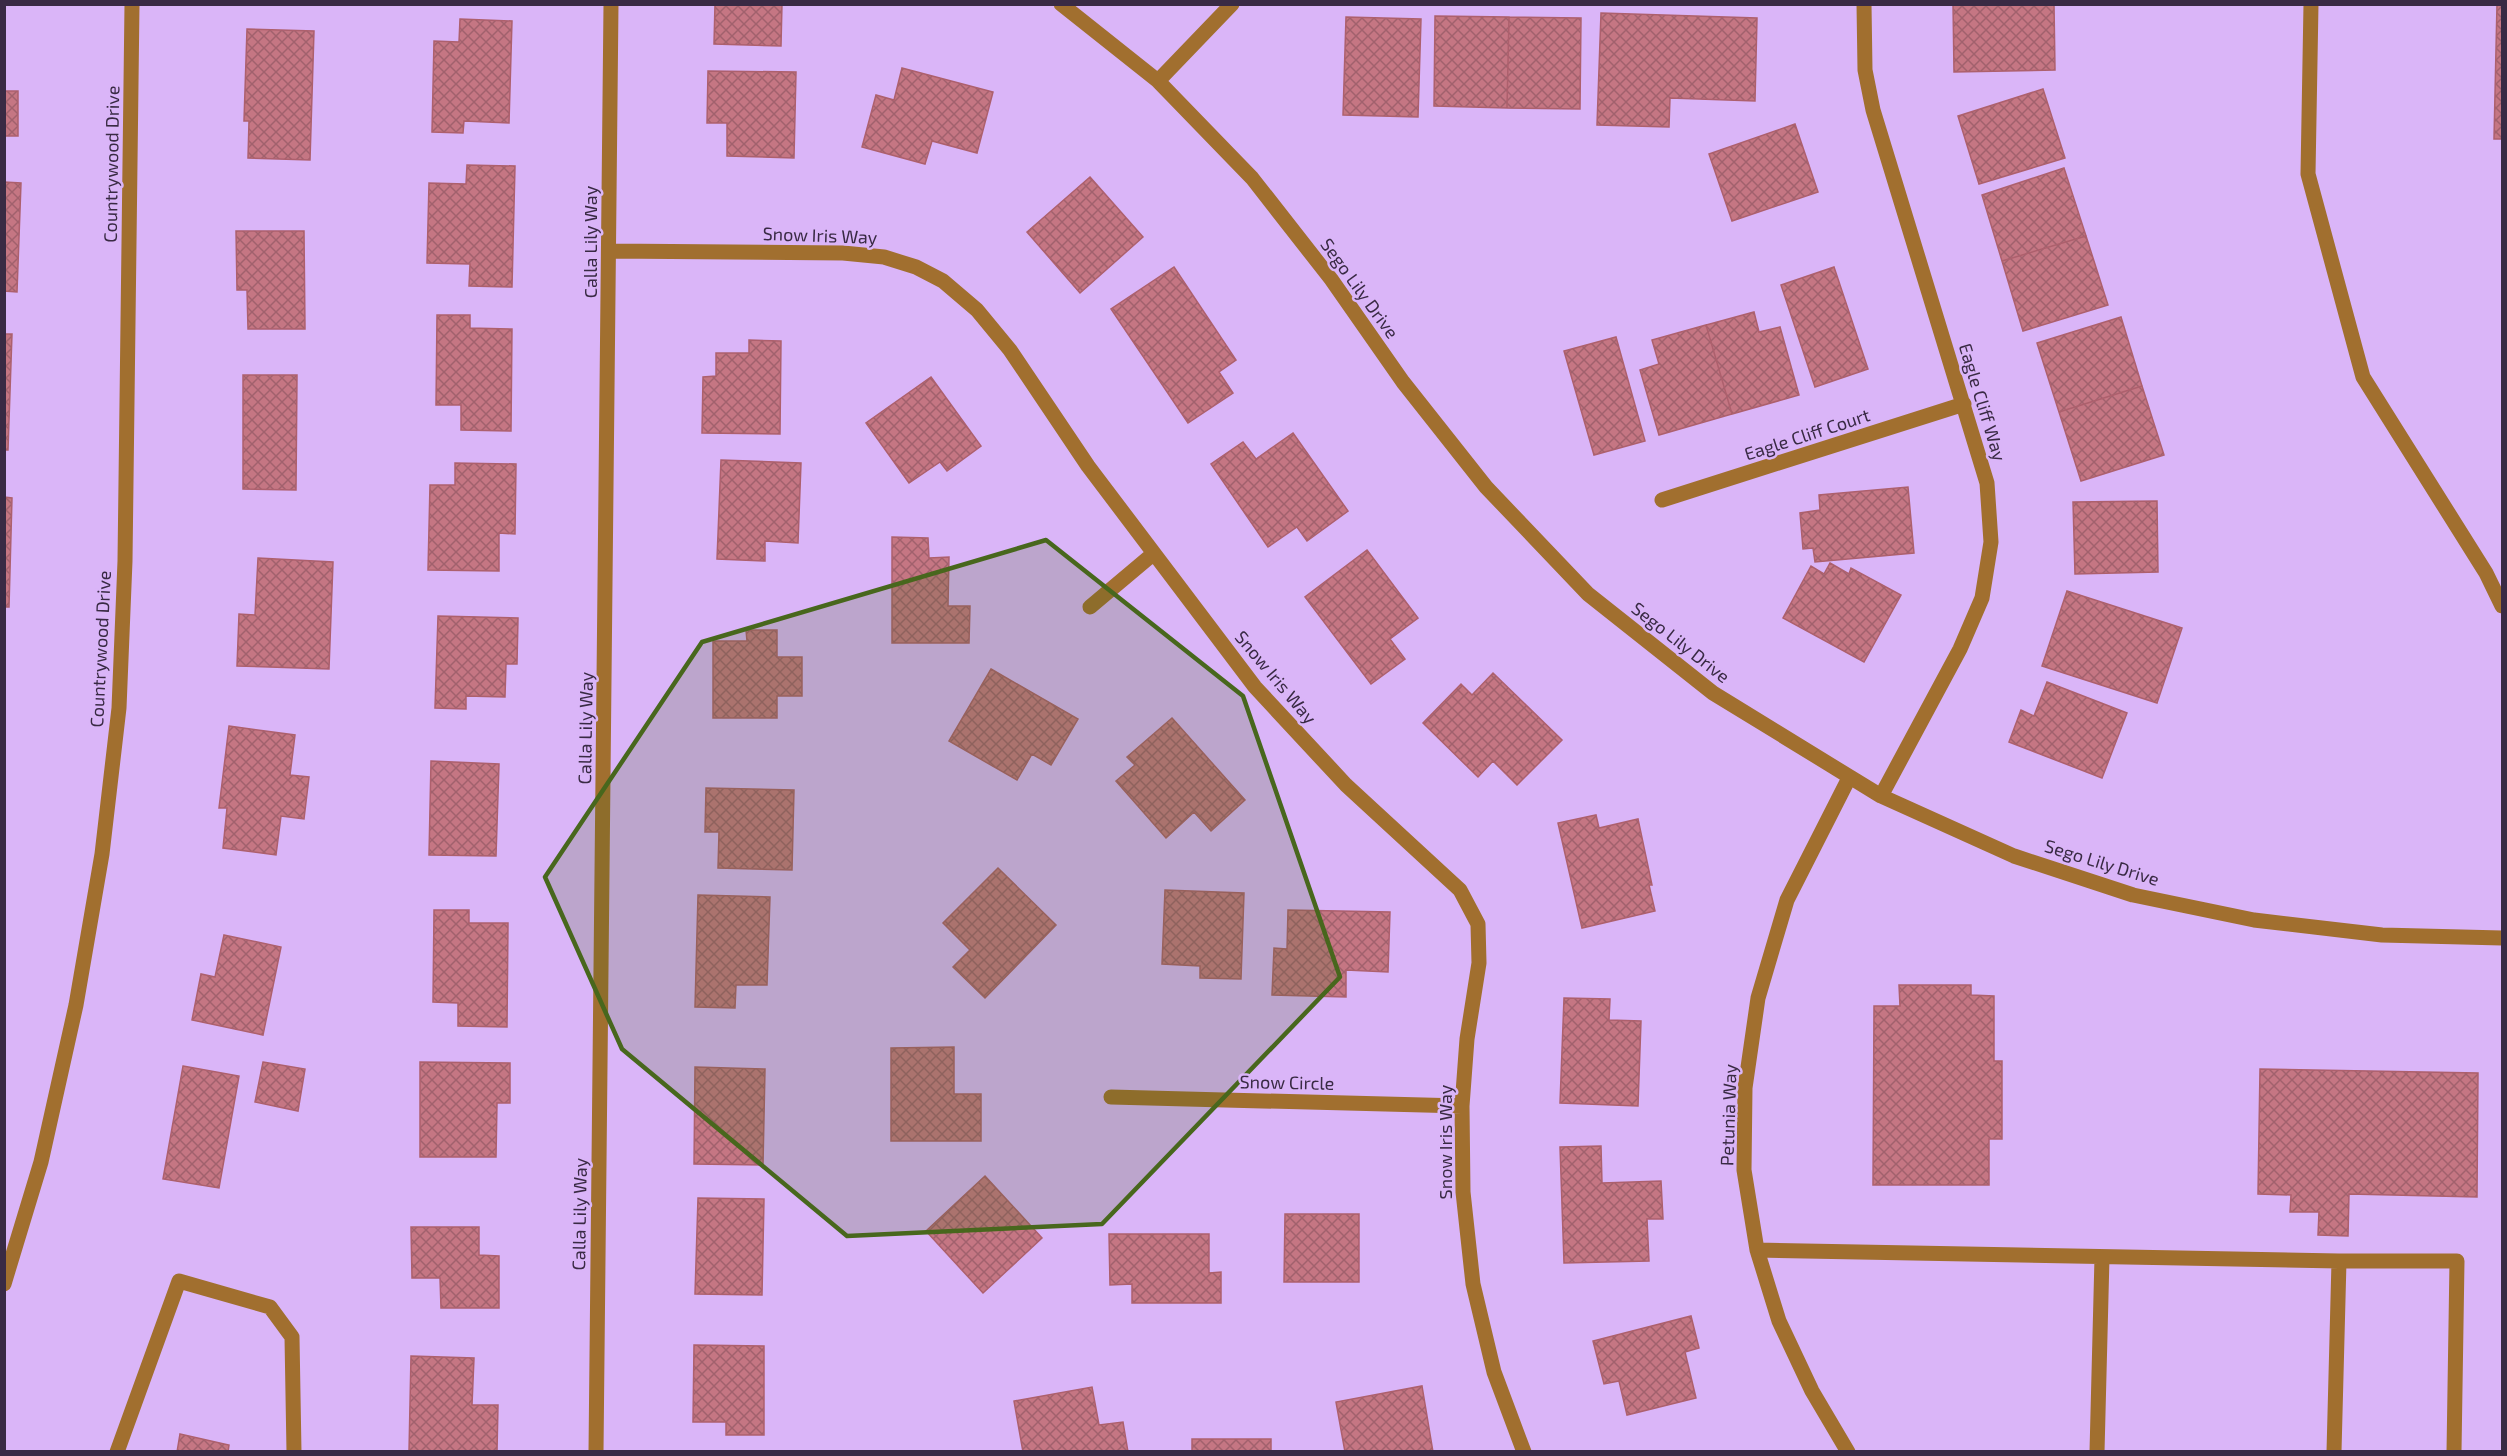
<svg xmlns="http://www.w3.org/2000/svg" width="2507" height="1456" font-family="'Exo 2',sans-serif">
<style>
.building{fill:url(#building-cross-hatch);stroke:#ad606d;stroke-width:1.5}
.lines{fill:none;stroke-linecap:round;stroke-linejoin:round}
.minor{stroke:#a16f2f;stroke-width:15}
.marked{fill:#48671d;fill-opacity:0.2;stroke:#48671d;stroke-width:4.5;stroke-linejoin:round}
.labels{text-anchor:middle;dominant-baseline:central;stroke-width:5;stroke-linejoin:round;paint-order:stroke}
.street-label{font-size:18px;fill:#392a44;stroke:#dab5f8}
</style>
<defs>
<pattern id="building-cross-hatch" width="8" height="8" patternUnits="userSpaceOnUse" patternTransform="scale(1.5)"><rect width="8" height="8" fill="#c57683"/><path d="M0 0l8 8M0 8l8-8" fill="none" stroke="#a1616d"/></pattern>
</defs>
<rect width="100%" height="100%" fill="#dab5f8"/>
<!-- building -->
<path class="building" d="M715 4H782L781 46 714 44Z
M1953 4H2054L2055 70 1954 72Z
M2497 4H2502V139H2494Z
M1601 13 1757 18 1755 101 1670 98 1669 127 1597 125Z
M1435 16 1509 17 1507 108 1434 106Z
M1346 17 1421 19 1418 117 1343 115Z
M1509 17 1581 18 1580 109 1507 108Z
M460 19 512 21 509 123 464 121 463 133 432 132 434 41 459 42Z
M247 29 314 31 310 160 248 158 249 121H244Z
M902 68 993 92 977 153 932 141 925 164 862 147 876 95 894 100Z
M708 71 796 72 794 158 727 156V123H707Z
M2043 89 2065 158 1979 184 1958 116Z
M4 91H18V136H4Z
M1795 124 1818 192 1732 221 1709 154Z
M467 165 515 166 512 287 469 286 470 264 427 263 429 183 466 184Z
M2064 168 2086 236 2002 261 1982 195Z
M1090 177 1143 237 1080 293 1027 232Z
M4 182 21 183 17 292 4 291Z
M236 231H304L305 329H248L247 290H237Z
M2086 236 2108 305 2023 331 2002 261Z
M1174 267 1236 360 1219 372 1233 393 1188 423 1111 309Z
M1834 267 1868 369 1815 387 1781 285Z
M1754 312 1759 332 1780 327 1799 395 1732 414 1706 325Z
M437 315H470V328L512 329 511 431 461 430V405H436Z
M2121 317 2142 386 2059 412 2037 343Z
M1706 325 1732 414 1659 435 1640 370 1659 364 1652 340Z
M4 334H12L8 450H4Z
M1616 337 1645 441 1594 455 1564 351Z
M749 340 781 341 780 434 702 433 703 377 716 376V353H749Z
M243 375H297L296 490 243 489Z
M931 377 981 446 947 471 940 462 909 483 866 423Z
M2142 386 2164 455 2081 481 2059 412Z
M1293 433 1348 511 1307 541 1297 527 1268 547 1211 464 1243 442 1256 459Z
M721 460 801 463 798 543 765 541V561L717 559Z
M455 463 516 464 515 534 499 533V571L428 570 430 485H455Z
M1908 487 1914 553 1815 562 1813 548 1803 549 1800 513 1820 510 1819 495Z
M4 497 12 498 9 607H4Z
M2157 501 2158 572 2075 574 2073 502Z
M892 537 928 538 929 558 949 557 948 606H970L969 643H892Z
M1367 550 1418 618 1390 639 1405 659 1371 684 1305 597Z
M258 558 333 562 329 669 237 666 239 614 255 615Z
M1830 563 1849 574 1851 568 1901 595 1864 662 1783 618 1811 566 1824 574Z
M2067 591 2182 628 2157 703 2042 666Z
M438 616 518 618 517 664H506L505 697 466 696V709L435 708Z
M746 630H777V657H802V696H777V718H713V641H747Z
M991 669 1078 719 1051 765 1032 754 1017 780 949 741Z
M1493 673 1562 740 1517 785 1493 761 1478 777 1423 723 1461 684 1472 695Z
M2047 682 2127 713 2102 778 2009 742 2021 710 2034 716Z
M1172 718 1245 800 1211 831 1194 812 1166 838 1116 781 1135 765 1127 757Z
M229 726 295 735 290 775 309 777 304 819 281 816 276 855 223 848 227 808H219Z
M431 761 499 764 496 856 429 855Z
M706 788 794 790 792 870 718 868 719 832H705Z
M1596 815 1599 828 1638 819 1652 885H1649L1655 911 1582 928 1558 823Z
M998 868 1056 925 985 998 953 967 970 950 943 923Z
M1165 890 1244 893 1241 979 1200 978V966L1162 964Z
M698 895 770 897 767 985H736L735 1008 695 1007Z
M434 910H469V923H508L507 1027 458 1026V1003L433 1002Z
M1288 910 1390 912 1388 972 1346 970V997L1272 995 1274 948 1287 949Z
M224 935 281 947 263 1035 192 1020 201 974 215 977Z
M1899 985H1971V995L1994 996V1061H2002V1139H1989V1185H1873L1874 1006H1900Z
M1564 998 1610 999 1609 1020 1641 1021 1638 1106 1560 1103Z
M954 1047V1094H981V1141H891V1048Z
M263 1062 305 1069 298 1111 255 1102Z
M420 1062 510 1063V1103H497L496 1157H420Z
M183 1066 239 1076 219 1188 163 1179Z
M695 1067 765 1069 763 1165 694 1164Z
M2260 1069 2478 1073 2477 1197 2349 1194 2348 1236 2318 1235 2319 1212H2290L2291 1195 2258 1194Z
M1601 1146 1602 1183 1661 1181 1663 1219H1647L1649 1261 1564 1263 1560 1147Z
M985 1176 1042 1238 983 1293 926 1231Z
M698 1198 764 1199 762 1295 695 1294Z
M1285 1214H1359V1282H1284Z
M411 1227H479V1255L499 1256V1308H441L440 1278H412Z
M1109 1234H1209V1273L1221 1272V1303H1132V1284L1110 1285Z
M1691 1316 1699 1348 1685 1352 1696 1398 1627 1415 1619 1381 1604 1384 1593 1341Z
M694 1345 764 1346V1435H726V1422H693Z
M411 1356 474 1358 472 1405H498L497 1452H409Z
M1422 1386 1433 1452H1345L1336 1402Z
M1092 1387 1099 1425 1123 1422 1128 1452H1023L1014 1401Z
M180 1434 229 1445 228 1452H177Z
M1192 1439H1271V1452H1192Z"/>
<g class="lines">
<!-- minor -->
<path class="minor" d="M1061 4 1158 81 1252 178 1331 279 1403 382 1486 487 1588 594 1713 693 1881 796 2014 856 2133 895 2254 920 2382 935 2502 938
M1864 4 1865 70 1873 110 1987 483 1991 542 1982 598 1960 649 1881 796
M2311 4 2308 174 2363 377 2486 573 2502 606
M1158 81 1232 4
M609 251 843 253 884 257 916 267 943 281 977 310 1010 350 1088 466 1255 687 1346 785 1460 890 1478 924 1479 963 1467 1039 1462 1106 1463 1192 1473 1284 1494 1372 1524 1452
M1662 500 1964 404
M1090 607 1153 554
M1111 1097 1462 1106
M1757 1250 2339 1261 2334 1452
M2339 1261H2457L2454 1452
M4 1284 41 1162 76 1005 102 854 119 708 125 561 132 4
M117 1452 179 1281 270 1307 292 1337 294 1452
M596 1452 611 4
M1848 1452 1812 1391 1779 1321 1757 1250 1744 1170 1745 1088 1758 998 1787 900 1849 778
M2097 1452 2102 1257"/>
</g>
<!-- marked area -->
<path class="marked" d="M1046 540 1243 696 1340 977 1102 1224 847 1236 622 1049 545 877 702 642Z"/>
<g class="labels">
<!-- street labels -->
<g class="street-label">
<text transform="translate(111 164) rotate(-89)">Countrywood Drive</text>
<text transform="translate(820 235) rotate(2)">Snow Iris Way</text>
<text transform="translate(590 242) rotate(-90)">Calla Lily Way</text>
<text transform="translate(1360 288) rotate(54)">Sego Lily Drive</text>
<text transform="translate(1983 402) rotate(73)">Eagle Cliff Way</text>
<text transform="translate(1807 434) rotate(-18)">Eagle Cliff Court</text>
<text transform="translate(1681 642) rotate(38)">Sego Lily Drive</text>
<text transform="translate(100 649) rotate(-87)">Countrywood Drive</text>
<text transform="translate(1276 677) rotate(50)">Snow Iris Way</text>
<text transform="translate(585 728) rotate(-89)">Calla Lily Way</text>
<text transform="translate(2102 862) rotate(17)">Sego Lily Drive</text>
<text transform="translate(1287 1082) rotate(1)">Snow Circle</text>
<text transform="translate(1728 1115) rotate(-88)">Petunia Way</text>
<text transform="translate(1445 1142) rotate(-90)">Snow Iris Way</text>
<text transform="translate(579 1214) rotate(-89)">Calla Lily Way</text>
</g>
</g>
<!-- border -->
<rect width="2507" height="1456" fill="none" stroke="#392a44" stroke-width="12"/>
</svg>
